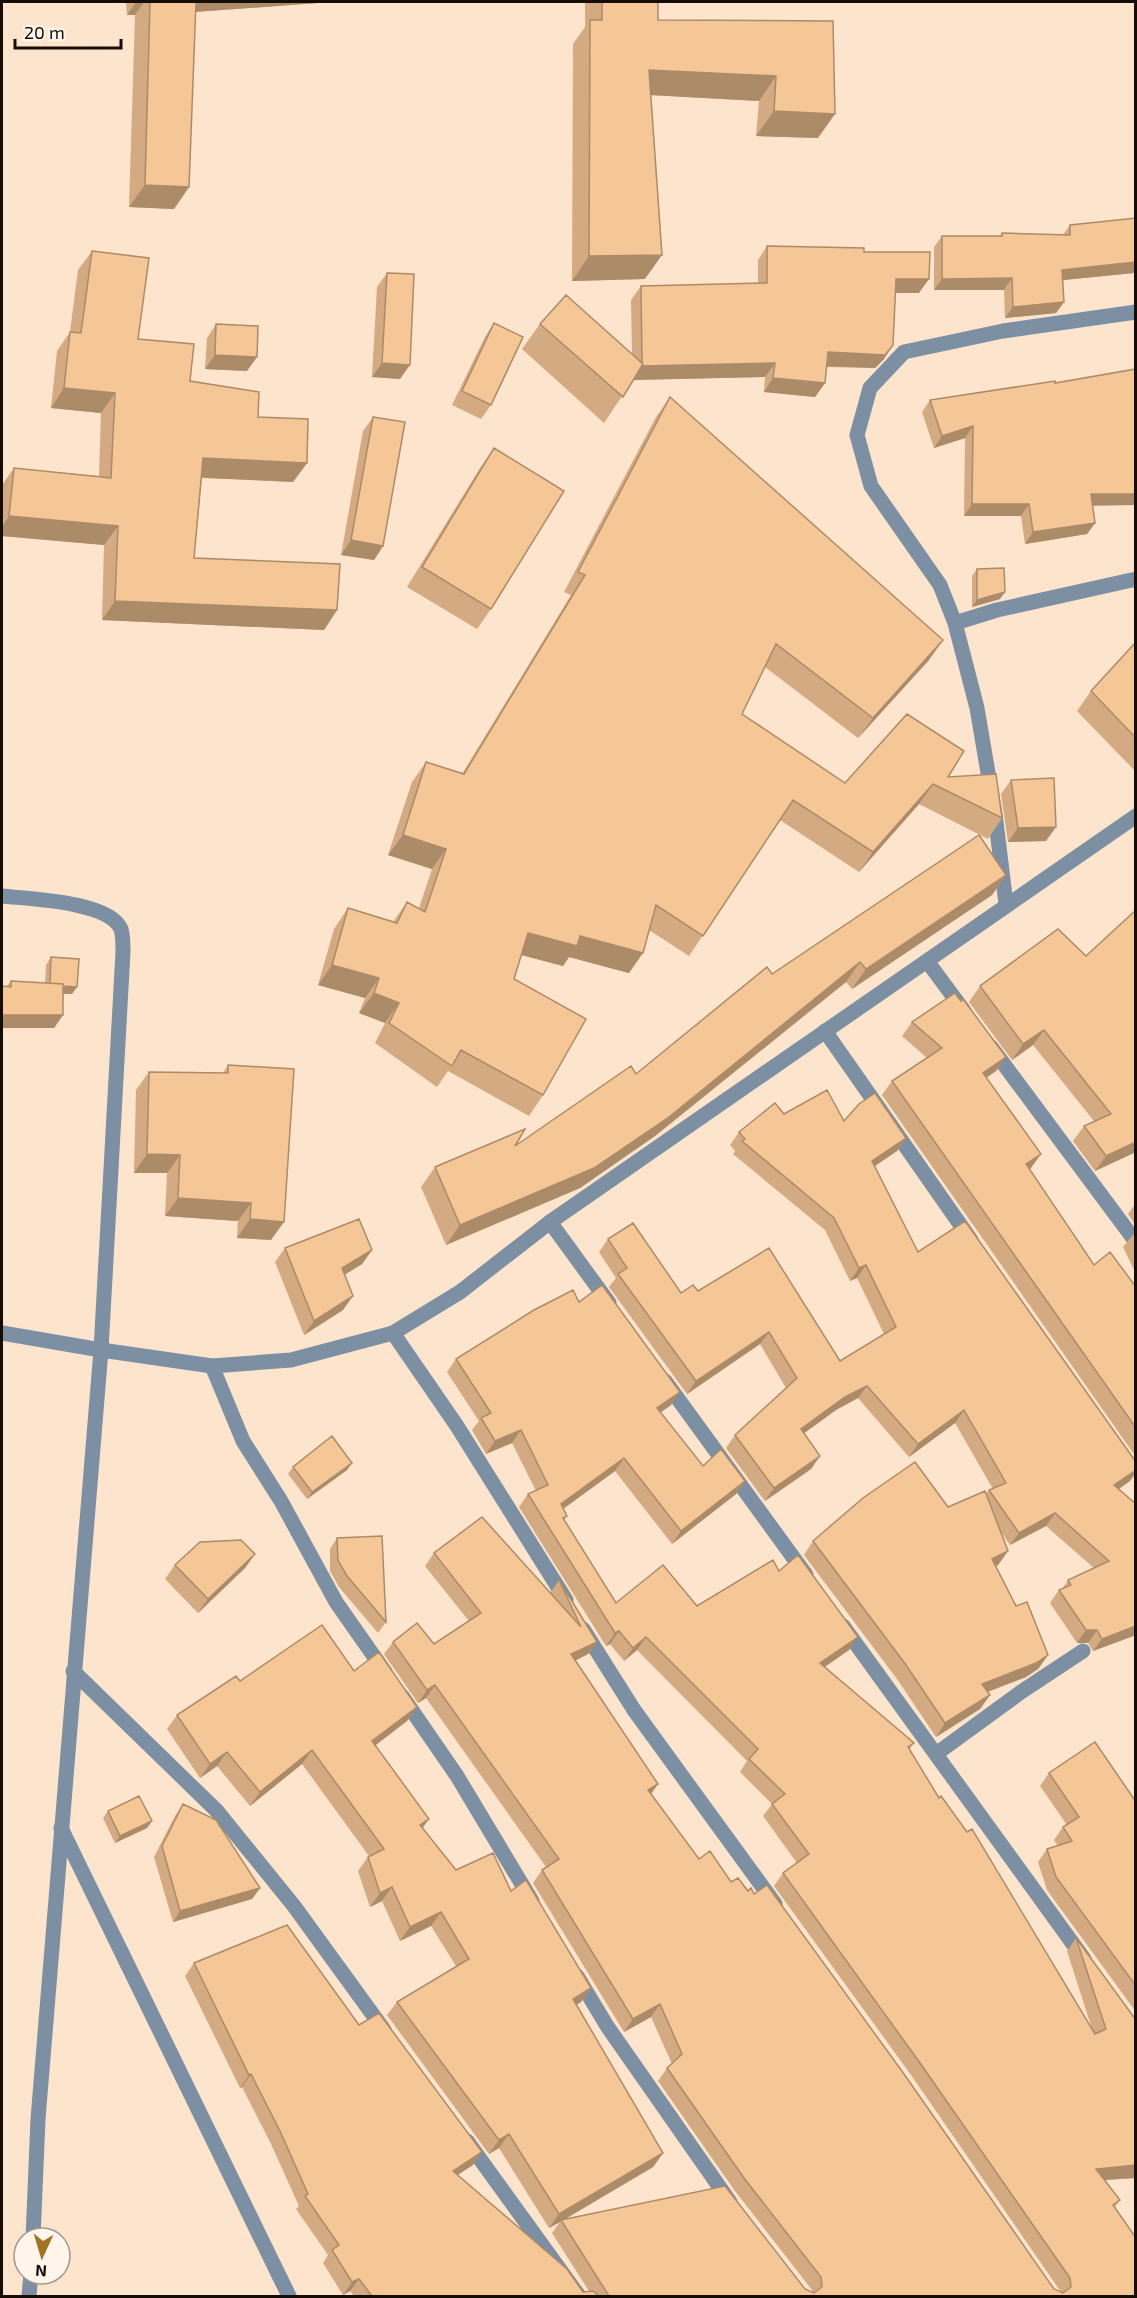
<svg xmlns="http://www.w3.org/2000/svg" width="1137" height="2298" font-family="'Exo 2',sans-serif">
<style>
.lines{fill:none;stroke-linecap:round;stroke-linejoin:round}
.minor{stroke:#7c8fa3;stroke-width:15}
.tertiary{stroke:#7c8fa3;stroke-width:15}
.wall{fill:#d3aa81}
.shaded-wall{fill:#ac8b69}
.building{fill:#f5c696;stroke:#ac8b69;stroke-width:1.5}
</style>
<rect width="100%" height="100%" fill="#fde4cc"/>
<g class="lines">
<!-- minor -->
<path class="minor" d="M955 623 997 610 1136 579
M2 896C28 899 109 901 121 929 123 935 123 945 123 952L101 1350
M1006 904 995 814 977 708 955 623 940 585 871 486 857 435 870 388 904 352 1003 331 1136 312
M927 961 964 1011
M825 1031 971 1240
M991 1047 1136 1242
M550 1222 609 1303
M393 1333 457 1426 566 1600
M212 1366 243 1441 281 1501 336 1602 385 1672
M665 1381 806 1575
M843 1626 1084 1959
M583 1629 634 1710 775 1904
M73 1671 217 1811 294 1906 384 2030
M402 1696 457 1776 532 1901
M936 1754 1021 1692 1083 1651
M61 1828 289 2296
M577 1976 607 2026 730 2202
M467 2141 579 2296"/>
<!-- tertiary -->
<path class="tertiary" d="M2 1333 101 1350
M33 2238 38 2119 101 1350 212 1366 291 1360 393 1333 460 1292 550 1222 1136 816
M29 2296 31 2274"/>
</g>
<!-- wall -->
<path class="wall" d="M126 2H319L318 3 195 12 189 187 174 209 129 207 135 15H127Z
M585 2H658V20L833 21 818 138 756 136 759 101 650 95 645 279 572 281 573 44 585 27Z
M1070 225 1134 273 1063 280 1064 302 1056 313 1005 318 1004 290H934V247L942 236H1000L1002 233 1063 235Z
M767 246 864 252 919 293H896L884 359 875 368 826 367 825 383 815 397 764 392 765 377 633 380 604 423 522 349 540 324 632 354 631 300 641 286 758 283V260Z
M92 251 138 339 190 381 258 417 307 463 293 482 202 478 194 558 337 610 324 630 102 620 104 545 2 536V485L14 468 99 476 101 413 51 408 57 351 70 332 78 270Z
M387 273 400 379 372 377 377 287Z
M494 323 491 405 481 419 452 405 485 337Z
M216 324 247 371 205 369 207 338Z
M1055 381 1092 506 1095 523 1087 534 1025 544 1021 516H964L965 438 934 448 922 412 930 400Z
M670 397 929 660 858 738 765 667 742 714 845 783 948 777 1002 818 988 839 919 804 859 872 780 820 689 956 649 930 629 973 569 957 563 966 521 955 514 979 543 1095 529 1116 448 1071 437 1087 375 1043 385 1023 359 1013 365 998 318 985 334 929 348 908 393 922 407 902 419 908 432 869 388 855 412 782 426 762 462 774 571 595 564 592 656 417Z
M373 417 383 546 374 560 341 555 363 431Z
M494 448 491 609 477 629 407 587 480 468Z
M977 569 1000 599 972 607V576Z
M1136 642V772L1077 711 1091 691Z
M1011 780 1046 841 1008 842 1001 794Z
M1006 875 992 895 852 989 846 982 655 1136 580 1188 446 1245 421 1187 435 1167 515 1146 636 1074 772 974Z
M1058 929 1136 1152 1095 1171 1073 1141 1084 1126 1094 1121 1033 1045 1012 1060 969 1002 980 986Z
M51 957 72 994H63V1015L54 1028 7 986 11 981 45 983 46 965Z
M961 1001 1006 1057 996 1071 986 1078 1031 1168 1029 1169 1094 1265 1136 1287V1457L882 1095 892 1081 927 1058 902 1036 912 1022Z
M228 1065 271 1240 237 1238 238 1221 165 1216 167 1173H134L136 1090 149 1072 223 1073Z
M784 1114 844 1121 906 1138 897 1151 875 1166 918 1252 1130 1481 1119 1489 1136 1504V1635L1093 1651 1088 1643H1077L1050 1603 1059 1590 1062 1589 1068 1580 1094 1568 1046 1526 1010 1545 1001 1532 1008 1551 998 1565 996 1567 1016 1606 1048 1655 1038 1669 1026 1677 988 1692 990 1695 980 1709 936 1737 897 1679 804 1555 813 1541 948 1507 986 1494 989 1490 993 1489 955 1423 909 1457 858 1398 836 1410 804 1433 820 1456 811 1469 765 1501 726 1448 735 1435 786 1388 760 1344 687 1394 609 1287 616 1278 599 1252 608 1239 681 1293 698 1291 840 1361 884 1334 857 1278 850 1281 825 1230 733 1154 735 1151 730 1145 739 1132Z
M1136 1203V1226L1128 1214Z
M1136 1231V1274L1123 1247Z
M285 1248 372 1250 362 1264 345 1274 343 1310 304 1335 275 1262Z
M579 1302 671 1405 660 1413 703 1466 745 1481 736 1494 672 1544 615 1471 563 1509 567 1516 564 1520 616 1603 697 1606 779 1571 849 1650 825 1667 914 1743 909 1750 939 1798 1093 2032 1067 1951 1076 1938 1136 2020V2178L1105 2180 1120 2200 1115 2207 1136 2296H354L350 2291 343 2295 323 2263 328 2255 296 2209 299 2206 271 2144 242 2087 240 2088 185 1976 194 1963 359 2025 473 2165 457 2175 583 2292 589 2291 552 2233 560 2222 549 2228 499 2148 489 2154 387 2015 397 2002 456 1966 431 1926 400 1941 382 1901 370 1907 358 1871 368 1857 369 1856 302 1764 250 1806 217 1766 200 1778 167 1729 177 1715 240 1681 354 1671 417 1707 407 1721 375 1745 423 1828 456 1870 511 1891 591 1988 581 2002 576 2005 663 2153 653 2167 564 2219 805 2289 812 2292V2290L735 2191 658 2081 667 2068 672 2064 651 2017 624 2032 533 1883 542 1870 546 1867 426 1698 418 1703 384 1654 393 1642 434 1644 469 1621 425 1566 434 1553 550 1593 559 1580 597 1642 588 1654 575 1661 651 1794 699 1859 731 1882 1054 2289 1061 2292 911 2075 774 1886 783 1873 797 1863 763 1816 772 1804 740 1772 747 1761 637 1650 624 1661 610 1644 606 1646 519 1507 528 1494 536 1491 512 1443 486 1454 472 1430 479 1421 447 1372 456 1359Z
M352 1463 347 1470 307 1499 288 1474 293 1467Z
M337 1538 386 1622 378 1633 339 1587 330 1571V1549Z
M255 1554 245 1568 198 1613 165 1579 175 1565Z
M1049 1773 1136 1802V2012L1047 1890 1038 1862 1047 1849 1058 1846 1054 1840 1063 1827 1067 1825 1040 1786Z
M183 1804 260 1888 252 1899 173 1922 154 1857 175 1816Z
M108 1811 152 1821 147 1828 115 1843 103 1818Z"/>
<!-- shaded-wall -->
<path class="shaded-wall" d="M136 2H144L135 15H127Z
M188 2H319L318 3 180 13Z
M649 70 776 76 759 101 631 94Z
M774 111 835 114 818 138 756 136Z
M145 185 189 187 174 209 129 207Z
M662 255 645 279 572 281 589 256Z
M1136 262V271L1134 273 1054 281 1062 270Z
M1012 278 1004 290H934L942 279Z
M896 279H929L919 293H887Z
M1064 302 1056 313 1005 318 1013 307Z
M893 345 884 359 875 368 818 366 828 352Z
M215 355 257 357 247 371 205 369Z
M382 363 410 365 400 379 372 377Z
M775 363 765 377 632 380 642 366Z
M773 378 825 383 815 397 764 392Z
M64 388 115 393 101 413 51 408Z
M973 426 965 438 934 448 942 436Z
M203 458 307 463 293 482 190 477Z
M1091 494H1136V505L1082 506Z
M972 504H1029L1021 516H964Z
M9 516 118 526 104 545 2 536V527Z
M1095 523 1087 534 1025 544 1033 532Z
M351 540 383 546 374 560 341 555Z
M1005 592 1000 599 972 607 977 600Z
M115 601 337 610 324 630 102 620Z
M943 640 929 660 858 738 873 718Z
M933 784 919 804 859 872 873 852Z
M1056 827 1046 841 1008 842 1018 828Z
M403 835 446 849 432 869 388 855Z
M1006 875 992 895 852 989 866 969Z
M528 933 580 936 643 953 629 973 569 957 563 966 514 953Z
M860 962 846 982 655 1136 580 1188 446 1245 460 1225Z
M332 965 379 978 365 998 318 985Z
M49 986 77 987 72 994 44 993Z
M374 993 399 1003 385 1023 359 1013Z
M2 1015H63L54 1028H2Z
M1044 1030 1033 1045 1012 1060 1023 1044Z
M1006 1057 996 1071 973 1087 983 1073Z
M906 1138 897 1151 863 1174 872 1161Z
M1136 1142V1152L1095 1171 1106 1156Z
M147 1154 180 1155 167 1173H134Z
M1041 1154 1031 1168 1016 1179 1026 1164Z
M178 1198 251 1203 238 1221 165 1216Z
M250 1219 284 1222 271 1240 237 1238Z
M372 1250 362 1264 333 1282 342 1268Z
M866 1265 857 1278 850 1281 859 1268Z
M353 1296 343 1310 304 1335 314 1321Z
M769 1332 760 1344 687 1394 696 1381Z
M867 1386 858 1398 836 1410 792 1442 801 1429 845 1397Z
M680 1392 671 1405 648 1421 657 1408Z
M964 1410 955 1423 909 1457 918 1444Z
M521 1430 512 1443 486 1454 495 1441Z
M820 1456 811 1469 765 1501 774 1488Z
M624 1458 615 1471 552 1517 561 1504Z
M352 1463 347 1470 307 1499 312 1492Z
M1136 1470V1473L1130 1481 1105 1498 1114 1485Z
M745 1481 736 1494 672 1544 681 1531Z
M1055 1513 1046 1526 1010 1545 1019 1533Z
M1008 1551 998 1565 982 1572 992 1559Z
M255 1554 245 1568 198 1613 208 1599Z
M1136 1626V1635L1093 1651 1102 1639Z
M1086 1630H1097L1088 1643H1077Z
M619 1631 610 1644 606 1646 615 1633Z
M646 1637 637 1650 624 1661 633 1648Z
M858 1637 849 1650 811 1676 820 1663Z
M597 1642 588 1654 562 1667 571 1654Z
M1048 1655 1038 1669 1026 1677 973 1697 982 1684Z
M435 1685 426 1698 418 1703 427 1690Z
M990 1695 980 1709 936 1737 945 1723Z
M417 1707 407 1721 363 1755 372 1741Z
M312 1750 302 1764 250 1806 260 1792Z
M227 1752 217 1766 200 1778 210 1764Z
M658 1784 649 1797 648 1790Z
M429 1819 419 1833 420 1825Z
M152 1821 147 1828 115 1843 120 1836Z
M392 1887 382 1901 370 1907 380 1893Z
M260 1888 252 1899 173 1922 180 1911Z
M441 1912 431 1926 400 1941 410 1927Z
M591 1988 581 2002 563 2013 573 1999Z
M660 2004 651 2017 624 2032 633 2019Z
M251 2074 242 2087 240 2088 249 2075Z
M509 2134 499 2148 489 2154 499 2140Z
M482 2152 473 2165 444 2184 453 2171Z
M663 2153 653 2167 562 2221 561 2220 560 2222 549 2228 559 2214Z
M1136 2165V2178L1087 2181 1096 2169Z
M359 2279 350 2291 343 2295 352 2282Z"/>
<!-- building -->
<path class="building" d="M150 2H196L189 187 145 185Z
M602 2H658V20L833 21 835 114 774 111 776 76 649 70 662 255 589 256 590 20H602Z
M1136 218V262L1062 270 1064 302 1013 307 1012 278 942 279V236H1002V233L1070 235V225Z
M767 246 864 248V252H930L929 279H896L893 345 885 355 828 352 825 383 773 378 775 363 642 366 643 364 642 363 641 286 767 283Z
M92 251 149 258 138 339 194 344 190 381 259 392 258 417 308 419 307 463 203 458 194 558 340 564 337 610 115 601 118 526 9 516 14 468 111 478 115 393 64 388 70 332 81 333Z
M387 273 414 274 410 365 382 363Z
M566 295 643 364 623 397 540 324Z
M494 323 523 337 491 405 462 391Z
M216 324 258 326 257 357 215 355Z
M1136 369V494H1091L1095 523 1033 532 1029 504H972L973 426 942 436 930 400 1055 381V383Z
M670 397 943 640 873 718 776 644 742 714 845 783 907 714 964 751 948 777 996 774 1002 818 933 784 873 852 793 800 703 936 656 905 643 953 580 936 577 946 528 933 514 979 586 1019 543 1095 461 1050 452 1066 389 1023 399 1003 374 993 379 978 332 965 348 908 397 923 407 902 425 912 446 849 403 835 426 762 464 774 585 575 578 572Z
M373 417 405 422 383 546 351 540Z
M494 448 564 491 491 609 422 567Z
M1004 568 1005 592 977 600V569Z
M1136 642V738L1091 691Z
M1054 778 1056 827 1018 828 1011 780Z
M979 835 1006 875 866 969 860 962 669 1117 594 1168 460 1225 435 1167 525 1129 515 1146 631 1066 636 1074 767 967 772 974Z
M1136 910V1142L1106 1156 1084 1126 1111 1114 1044 1030 1023 1044 980 986 1058 929 1086 956Z
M51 957 79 959 77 987 63 986V984L50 983Z
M11 981 63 984V1015H2V986L11 987Z
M955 993 961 1001 963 999 1006 1057 983 1073 1041 1154 1026 1164 1094 1265 1110 1252 1136 1287V1428L892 1081 942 1048 912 1022Z
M228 1065 294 1069 284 1222 250 1219 251 1203 178 1198 180 1155 147 1154 149 1072 228 1073Z
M827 1090 844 1121 859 1104 875 1093 906 1138 872 1161 918 1252 965 1221 1136 1462V1470L1114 1485 1136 1504V1626L1102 1639 1097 1630H1086L1059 1590 1071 1585 1068 1580 1109 1561 1055 1513 1019 1533 989 1490 1006 1483 964 1410 918 1444 867 1386 845 1397 801 1429 820 1456 774 1488 735 1435 797 1378 769 1332 696 1381 618 1274 627 1268 608 1239 633 1223 681 1293 693 1285 698 1291 769 1248 840 1361 896 1327 866 1265 859 1268 834 1218 742 1141 745 1139 739 1132 775 1103 784 1114Z
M359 1219 372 1250 342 1268 353 1296 314 1321 285 1248Z
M602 1285 680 1392 657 1408 703 1466 721 1449 745 1481 681 1531 624 1458 561 1504 567 1516 563 1518 616 1603 663 1565 697 1606 773 1560 779 1571 798 1555 858 1637 820 1663 914 1743 908 1747 939 1798 941 1796 967 1832 972 1829 1095 2034 1106 2029 1076 1938 1136 2020V2165L1096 2169 1120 2200 1113 2205 1136 2238V2296H609L561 2220 725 2186 805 2289 814 2293 822 2287 821 2277 744 2178 667 2068 682 2054 660 2004 633 2019 542 1870 559 1859 435 1685 427 1690 393 1642 417 1623 434 1644 481 1613 434 1553 482 1517 581 1627 559 1580 597 1642 571 1654 658 1784 648 1790 699 1859 710 1851 731 1882 738 1878 748 1891 751 1888 754 1894 767 1885 904 2074 1054 2289 1063 2293 1071 2287 1070 2278 920 2063 783 1873 809 1854 772 1804 785 1794 749 1759 758 1749 646 1637 633 1648 619 1631 615 1633 528 1494 548 1485 521 1430 495 1441 481 1418 491 1413 456 1359 534 1310 573 1290 579 1302Z
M332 1436 352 1463 312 1492 293 1467Z
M915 1462 948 1507 985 1491 1008 1551 992 1559 1016 1606 1027 1602 1048 1655 1036 1663 982 1684 990 1695 945 1723 906 1665 813 1541 863 1498Z
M382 1536 386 1622 347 1576 338 1560 337 1538Z
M241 1540 255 1554 208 1599 175 1565 200 1542Z
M322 1625 354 1671 379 1652 417 1707 372 1741 429 1819 420 1825 456 1870 493 1853 511 1891 526 1880 591 1988 573 1999 663 2153 559 2214 509 2134 499 2140 397 2002 469 1959 441 1912 410 1927 392 1887 380 1893 368 1857 384 1849 312 1750 260 1792 227 1752 210 1764 177 1715 236 1676 240 1681Z
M1095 1742 1136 1802V1986L1056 1877 1047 1849 1072 1841 1063 1827 1079 1817 1049 1773Z
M139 1796 152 1821 120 1836 108 1811Z
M183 1804 216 1820 260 1888 180 1911 162 1846Z
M287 1925 359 2025 379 2013 482 2152 453 2171 567 2269 583 2292 593 2291 599 2296H372L359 2279 352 2282 332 2250 339 2245 305 2196 308 2194 280 2131 251 2074 249 2075 194 1963Z"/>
<!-- border -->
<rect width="1137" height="2298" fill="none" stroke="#150d05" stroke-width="6"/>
<!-- north arrow -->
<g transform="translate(42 2256) rotate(184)"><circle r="28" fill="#fff5eb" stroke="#a1988f" stroke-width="1.5"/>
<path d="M0-4.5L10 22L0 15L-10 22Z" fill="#9f7323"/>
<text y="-9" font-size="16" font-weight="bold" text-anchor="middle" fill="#150d05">N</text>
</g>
<!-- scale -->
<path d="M15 39v9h106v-9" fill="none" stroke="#150d05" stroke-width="3"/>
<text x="24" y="39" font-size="18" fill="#150d05" stroke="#fff5eb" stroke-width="4.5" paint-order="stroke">20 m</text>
</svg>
